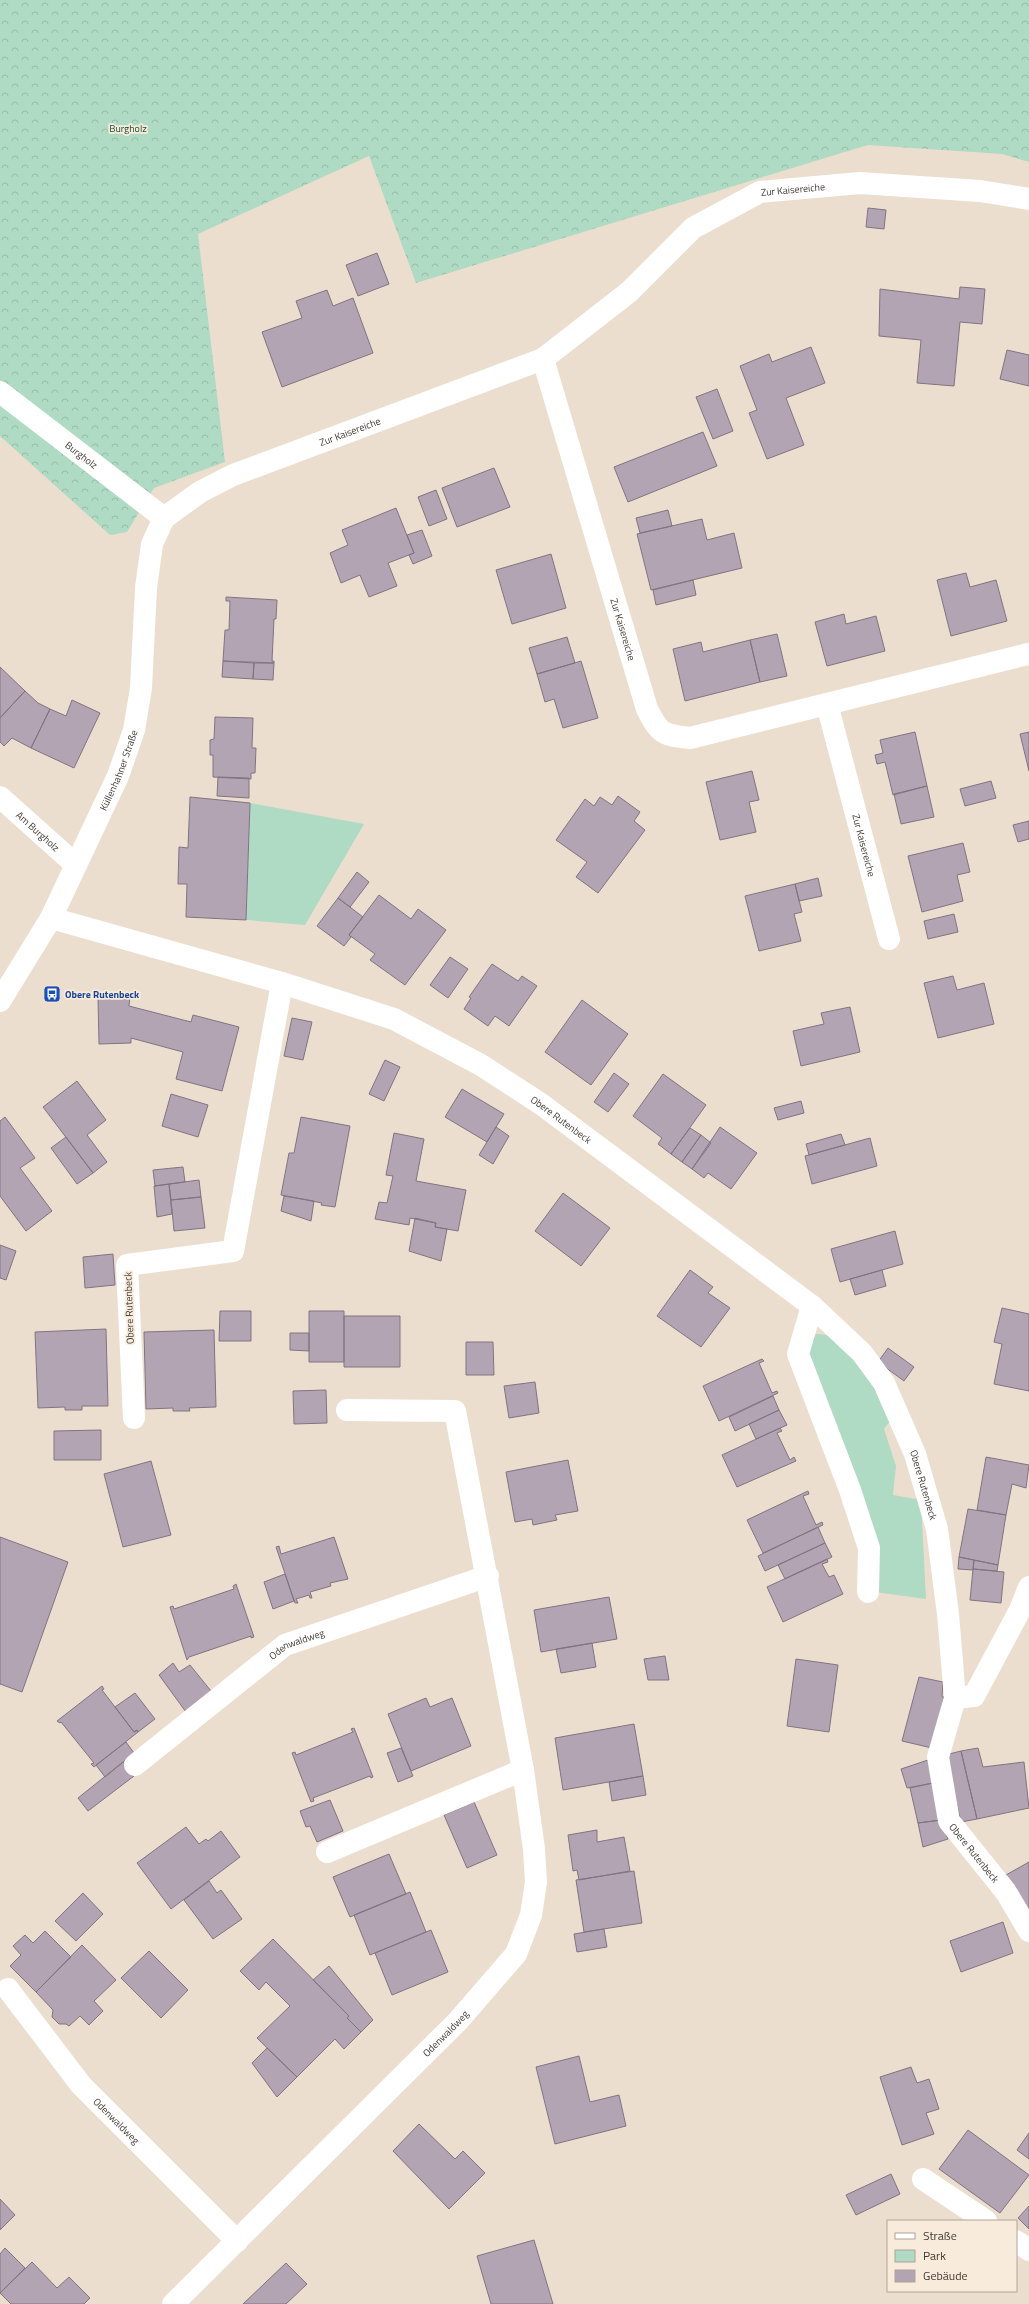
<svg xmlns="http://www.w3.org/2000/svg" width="1029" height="2304" font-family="'Titillium Web',sans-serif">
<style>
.green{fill:#afdac3}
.forest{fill:url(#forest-crowns)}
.building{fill:#b2a4b3;stroke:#817482}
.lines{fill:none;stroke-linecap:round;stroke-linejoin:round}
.minor{stroke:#fff;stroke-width:22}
.labels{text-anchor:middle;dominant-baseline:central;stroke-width:3.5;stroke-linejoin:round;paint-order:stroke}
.park-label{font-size:10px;fill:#164d36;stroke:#f9ebdb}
.street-label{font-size:10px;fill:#3f3a33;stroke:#f9ebdb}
.transit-label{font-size:10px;font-weight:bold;fill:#164399;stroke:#f9ebdb;text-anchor:start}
</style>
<defs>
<pattern id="forest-crowns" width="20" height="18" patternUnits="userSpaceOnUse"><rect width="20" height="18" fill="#afdac3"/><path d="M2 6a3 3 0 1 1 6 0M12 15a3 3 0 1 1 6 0" fill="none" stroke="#98bca8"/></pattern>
</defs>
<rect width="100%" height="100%" fill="#ecdece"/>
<!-- green -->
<path class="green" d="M250 803 364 824 305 925 246 920Z
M816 1334C851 1332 877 1394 891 1420L884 1429 896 1466 893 1495 921 1500 926 1599 875 1592 808 1356 810 1345Z"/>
<!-- forest -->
<path class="forest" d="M0 0H1029V162L1002 154 868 145 416 283 369 156 198 234 225 462 154 488 127 532 110 535 0 436Z"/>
<!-- building -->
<path class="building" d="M868 208 886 210 884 229 866 227Z
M377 253 389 284 358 296 346 265Z
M960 287 985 289 982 324 960 322 954 386 917 383 921 340 879 336 880 289 959 299Z
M327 290 333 306 353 298 373 353 282 387 262 332 302 318 296 301Z
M811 347 825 383 786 398 804 445 767 459 749 413 757 410 740 366 769 354 772 362Z
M1007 350 1029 355V386L1000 379Z
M717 389 733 431 713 439 696 397Z
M703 432 717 466 628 502 614 467Z
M494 468 510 507 457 527 442 488Z
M436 490 447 519 429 526 418 497Z
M396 508 414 553 388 563 397 586 369 597 360 575 341 583 330 553 348 545 342 530Z
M668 510 672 526 640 533 636 518Z
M702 519 707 540 734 533 742 568 651 590 637 534Z
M422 530 432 556 413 564 409 555 414 553 407 535Z
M551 554 566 608 512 624 496 570Z
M966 573 970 587 996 580 1007 621 951 636 937 580Z
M693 580 696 595 656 605 653 590Z
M226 597 277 600 276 619H274L272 661H274V663L223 661 225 630H229L230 601H226Z
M844 614 846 624 876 616 885 651 827 666 815 622Z
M777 634 787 676 760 682 750 640Z
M567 637 575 663 537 674 529 648Z
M750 640 760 682 685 701 673 649 701 642 703 652Z
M223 661 254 663 253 679 222 677Z
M581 661 598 718 563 728 554 699 545 702 537 674Z
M254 663H274L273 680 253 679Z
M0 667 25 691 0 718Z
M25 691 38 703 50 709 31 748 12 738 4 746 0 742V718Z
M72 700 100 713 74 768 31 748 50 709 66 716Z
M215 717 253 718 252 748H256L255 773H251V779L213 777V755H210V740L214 739Z
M915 732 927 786 893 795 885 762 877 764 875 755 883 753 880 740Z
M1029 732V771L1020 734Z
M752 771 759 800 749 802 756 832 720 840 706 782Z
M218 777 249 778V798L217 796Z
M991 781 996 798 965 806 960 789Z
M927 786 934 817 901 824 894 794Z
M618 796 640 812 634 821 645 830 598 893 576 877 587 862 556 840 585 799 594 806 600 797 612 805Z
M190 797 250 803 246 920 186 917 187 884H178L179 847 188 848Z
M1029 821V839L1018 842 1013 825Z
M963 843 970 872 957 875 963 901 922 912 908 856Z
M357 872 369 882 350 907 338 898Z
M818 878 822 896 799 901 795 884Z
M795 884 802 912 794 914 801 941 759 951 745 896Z
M379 895 411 919 418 909 446 930 405 985 370 960 375 954 349 935Z
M338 898 363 917 349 935 351 937 344 946 317 926Z
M954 914 958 932 928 939 924 921Z
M450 957 468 969 448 998 430 985Z
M492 964 518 981 522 976 537 986 509 1026 495 1016 488 1026 464 1009 471 998 469 997Z
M953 976 957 990 984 983 994 1024 938 1038 924 983Z
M130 997 129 1006 191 1022 193 1015 239 1027 222 1091 176 1079 183 1052 131 1038V1043L99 1044 98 998Z
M582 1000 628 1034 591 1085 545 1052Z
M850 1007 860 1052 801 1066 793 1031 824 1024 821 1013Z
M292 1018 312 1022 303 1060 284 1056Z
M385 1060 400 1067 384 1101 369 1094Z
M614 1073 629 1084 608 1112 594 1102Z
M663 1074 706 1105 671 1154 658 1144 662 1138 633 1116Z
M77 1081 106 1120 87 1135 107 1162 93 1173 43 1107Z
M462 1089 504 1114 487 1142 445 1117Z
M171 1094 208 1105 198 1137 162 1126Z
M801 1101 804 1113 778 1120 774 1108Z
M5 1117 35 1158 20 1168 52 1211 26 1231 0 1196V1121Z
M301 1117 350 1126 335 1207 321 1205 322 1203 281 1195 289 1153H294Z
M496 1127 509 1136 493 1164 479 1155Z
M720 1127 757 1153 731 1189 708 1173 704 1178 692 1169Z
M690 1128 701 1135 682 1162 671 1154Z
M394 1133 424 1139 416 1181 466 1190 458 1231 435 1227 436 1223 410 1218 409 1225 375 1219 379 1202 387 1203 393 1176 386 1175Z
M841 1134 845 1145 809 1155 806 1144Z
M701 1135 711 1143 692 1169 682 1162Z
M66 1137 93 1173 77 1184 51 1148Z
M870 1138 877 1166 812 1184 805 1156Z
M183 1167 185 1182 155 1186 153 1170Z
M199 1180 201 1197 171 1200 169 1184Z
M169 1184 172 1214 157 1217 154 1186Z
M563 1193 610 1228 581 1266 535 1231Z
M284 1196 314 1201 311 1221 281 1211Z
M201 1197 205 1228 174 1231 171 1200Z
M415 1218 436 1223 435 1227 447 1229 441 1261 409 1251Z
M895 1231 903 1264 840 1282 831 1249Z
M0 1245 16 1251 6 1280 0 1278Z
M113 1254 115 1285 85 1288 83 1257Z
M690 1270 713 1287 708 1293 730 1308 701 1347 657 1316Z
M882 1270 886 1286 855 1295 850 1279Z
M1002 1308 1029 1314V1391L994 1384 1002 1344 994 1342Z
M220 1311H251V1341H219Z
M309 1311H344V1362H309Z
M344 1316H400V1367H344Z
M106 1329 108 1406H82V1410H65V1407L38 1408 35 1332Z
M214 1330 216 1407 189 1408 190 1411H173V1408L146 1409 144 1332Z
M290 1333H309V1351L290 1350Z
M466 1342H493L494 1375H466Z
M888 1348 914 1367 904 1381 878 1362Z
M762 1359 764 1361 759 1363 772 1393 777 1391 778 1393 719 1421 703 1386Z
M535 1382 539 1413 509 1418 504 1386Z
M326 1390 327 1423 294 1424 293 1391Z
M773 1396 779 1410 735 1431 729 1417Z
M779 1410 787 1425 756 1439 749 1424Z
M780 1428 782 1431 777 1433 790 1460 794 1457 796 1461 737 1487 722 1455Z
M101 1430V1460H54V1431Z
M986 1457 1029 1465 1026 1488 1012 1484 1006 1515 977 1510Z
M568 1460 578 1511 555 1515 557 1520 533 1525 532 1519 515 1522 506 1472Z
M151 1461 171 1535 123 1547 104 1474Z
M808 1491 809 1494 803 1496 816 1525 822 1522 823 1525 763 1553 747 1520Z
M968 1509 1006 1515 998 1565 959 1557Z
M818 1527 825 1543 765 1571 758 1556Z
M0 1537 68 1562 22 1692 0 1684Z
M334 1537 348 1579 330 1583 331 1586 310 1592 312 1598H310L309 1595 296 1599 298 1603H295L276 1547 279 1546 281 1554Z
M825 1543 832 1557 785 1579 778 1565Z
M959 1557 974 1560 973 1570 958 1569Z
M827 1559 828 1562 822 1564 829 1577 834 1575 843 1594 783 1622 767 1587Z
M974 1560 998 1565 997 1571 973 1569Z
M973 1569 1004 1572 1001 1603 970 1600Z
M285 1574 294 1601 273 1609 264 1582Z
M236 1584 254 1637 251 1638V1636L189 1657 187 1660 170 1607 173 1606 174 1609 234 1589 233 1586Z
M609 1597 617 1639 541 1652 534 1610Z
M592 1643 596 1667 561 1673 556 1649Z
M665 1656 669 1680H648L644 1659Z
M796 1659 838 1665 829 1732 787 1726Z
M173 1663 179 1672 190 1665 211 1691 186 1712 159 1675Z
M919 1677 943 1682 942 1697H944L932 1748 902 1741Z
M102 1686 104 1689 102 1690 134 1732 137 1730 138 1732 94 1767 91 1764 94 1763 61 1722 60 1723 57 1721Z
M135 1693 155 1719 138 1732 137 1730 134 1732 115 1707Z
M426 1698 430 1707 452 1698 471 1746 411 1771 388 1714Z
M634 1724 643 1776 563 1790 555 1738Z
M354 1728 373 1777 371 1778 370 1776 313 1798 314 1801 311 1802 292 1753 295 1752 296 1755 353 1732 351 1729Z
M126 1742 134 1753 105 1777 96 1765Z
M401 1748 413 1776 398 1782 387 1753Z
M978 1748 983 1767 1024 1762 1029 1808 977 1819 961 1751Z
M961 1751 977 1819 961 1822 945 1755Z
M928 1760 933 1783 907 1788 901 1769Z
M123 1762 134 1776 88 1811 78 1798Z
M643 1776 646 1795 612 1801 609 1782Z
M933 1783 941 1820 918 1823 910 1788Z
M330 1800 343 1831 317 1842 310 1826 306 1827 300 1811Z
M474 1802 497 1855 467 1868 444 1815Z
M941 1820 948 1839 923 1847 918 1823Z
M186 1827 199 1844 206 1839 208 1841 221 1831 240 1857 171 1909 137 1863Z
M597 1830V1842L624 1837 630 1871 579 1880 577 1870 573 1871 568 1835Z
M389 1854 406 1894 350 1917 333 1877Z
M1029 1862V1916L1006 1875Z
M634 1871 642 1923 584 1932 576 1880Z
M209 1881 217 1893 221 1890 242 1919 213 1939 184 1900Z
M410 1892 426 1932 370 1955 354 1915Z
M83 1893 103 1914 76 1941 55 1921Z
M1003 1922 1013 1953 961 1972 950 1941Z
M604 1929 607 1947 577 1952 574 1934Z
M431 1930 448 1972 392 1995 375 1953Z
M45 1931 71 1957 36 1992 10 1966 21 1955 13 1946 25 1935 33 1943Z
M273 1939 349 2016 347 2018 361 2032 344 2049 335 2039 297 2077 257 2038 290 2006 266 1982 259 1990 240 1971Z
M82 1945 116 1980 94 2001 103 2011 89 2025 80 2016 69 2026 66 2024H59L52 2017 53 2010 36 1992Z
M149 1951 188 1990 161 2018 121 1978Z
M329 1966 373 2020 361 2032 347 2018 349 2016 313 1980Z
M267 2048 297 2077 277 2097 252 2063Z
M579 2056 590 2102 619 2095 626 2126 555 2144 536 2067Z
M911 2067 917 2083 929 2079 939 2109 926 2113 934 2134 902 2145 880 2077Z
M419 2124 455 2159 463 2151 485 2173 449 2209 393 2151Z
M968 2130 1029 2175 1000 2213 939 2169Z
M1029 2133V2159L1017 2150Z
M891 2174 900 2194 856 2215 846 2195Z
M0 2199 15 2215 0 2230Z
M1029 2206V2229L1018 2218Z
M534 2240 553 2304H491L477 2256Z
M5 2248 25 2268 0 2293V2254Z
M32 2262 57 2288 69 2277 90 2298 84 2304H11L0 2293Z
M286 2263 307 2284 286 2304H243Z"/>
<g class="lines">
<!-- minor -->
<g class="minor">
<path id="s1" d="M543 359 647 709C660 734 662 735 690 738L1028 654"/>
<path id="s2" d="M0 392 164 518"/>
<path id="s3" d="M827 704 889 939"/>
<path id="s4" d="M0 797 76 865"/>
<path id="s5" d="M51 918 282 983 394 1019 481 1065 541 1104 812 1306 862 1353 884 1383 915 1454 937 1529 948 1614 955 1698 938 1757 949 1821 1006 1892 1029 1931"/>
<path id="s6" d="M0 1001 51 918 118 776 134 730 141 688 146 588 152 544 164 518 200 492 233 475 543 359 629 292 693 228 760 192 860 183 980 191 1029 199"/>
<path d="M812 1306 798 1354 850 1490 869 1548 868 1592"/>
<path d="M134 1418 127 1265 233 1251 282 983"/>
<path d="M955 1698 974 1696 1020 1610 1029 1587"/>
<path id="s7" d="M135 1765 285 1645 488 1576"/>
<path d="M327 1852 523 1770"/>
<path id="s8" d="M8 1989 81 2085 237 2241"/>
<path d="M923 2179 986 2221"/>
<path d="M1016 2241 1029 2250"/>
<path id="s9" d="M173 2304 458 2021 516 1954 531 1915 536 1882 534 1849 523 1770 455 1411 347 1410"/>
</g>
</g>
<!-- icons -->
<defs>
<g id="bus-square" transform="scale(0.9)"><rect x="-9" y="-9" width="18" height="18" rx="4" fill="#1a4fb4" stroke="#f9ebdb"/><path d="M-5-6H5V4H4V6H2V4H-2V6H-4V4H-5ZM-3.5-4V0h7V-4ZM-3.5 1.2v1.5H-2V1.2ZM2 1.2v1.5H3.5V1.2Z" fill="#fff"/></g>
</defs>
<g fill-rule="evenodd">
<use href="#bus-square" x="52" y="994"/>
</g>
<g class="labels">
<!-- park labels -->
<g class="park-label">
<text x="128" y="128">Burgholz</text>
</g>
<!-- street labels -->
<g class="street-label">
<text stroke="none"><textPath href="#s6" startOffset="1240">Zur Kaisereiche</textPath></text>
<text stroke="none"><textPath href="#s6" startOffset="725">Zur Kaisereiche</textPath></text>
<text stroke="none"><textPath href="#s2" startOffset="103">Burgholz</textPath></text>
<text stroke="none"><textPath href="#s1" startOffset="282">Zur Kaisereiche</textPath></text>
<text stroke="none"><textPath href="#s6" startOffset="260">Küllenhahner Straße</textPath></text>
<text stroke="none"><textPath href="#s4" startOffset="51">Am Burgholz</textPath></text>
<text stroke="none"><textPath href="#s3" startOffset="146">Zur Kaisereiche</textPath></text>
<text stroke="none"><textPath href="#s5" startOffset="553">Obere Rutenbeck</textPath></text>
<text transform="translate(129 1308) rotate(-92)">Obere Rutenbeck</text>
<text stroke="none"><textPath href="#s5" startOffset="1081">Obere Rutenbeck</textPath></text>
<text stroke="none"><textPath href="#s7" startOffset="203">Odenwaldweg</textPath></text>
<text stroke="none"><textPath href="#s5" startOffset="1464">Obere Rutenbeck</textPath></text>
<text stroke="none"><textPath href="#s9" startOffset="384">Odenwaldweg</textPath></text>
<text stroke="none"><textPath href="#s8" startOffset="171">Odenwaldweg</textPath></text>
</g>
<!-- transit labels -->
<g class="transit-label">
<text x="65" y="994">Obere Rutenbeck</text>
</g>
</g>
<!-- legend -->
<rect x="887" y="2220" width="130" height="72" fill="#f9ebdb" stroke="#afa498"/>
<rect x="895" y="2233" width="20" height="6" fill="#ffffff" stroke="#afa498"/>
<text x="923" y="2240" font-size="12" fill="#3f3a33">Straße</text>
<rect x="895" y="2250" width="20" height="12" fill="#afdac3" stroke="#afa498"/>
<text x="923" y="2260" font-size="12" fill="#3f3a33">Park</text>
<rect x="895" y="2270" width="20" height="12" fill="#b2a4b3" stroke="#afa498"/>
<text x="923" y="2280" font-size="12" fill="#3f3a33">Gebäude</text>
</svg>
